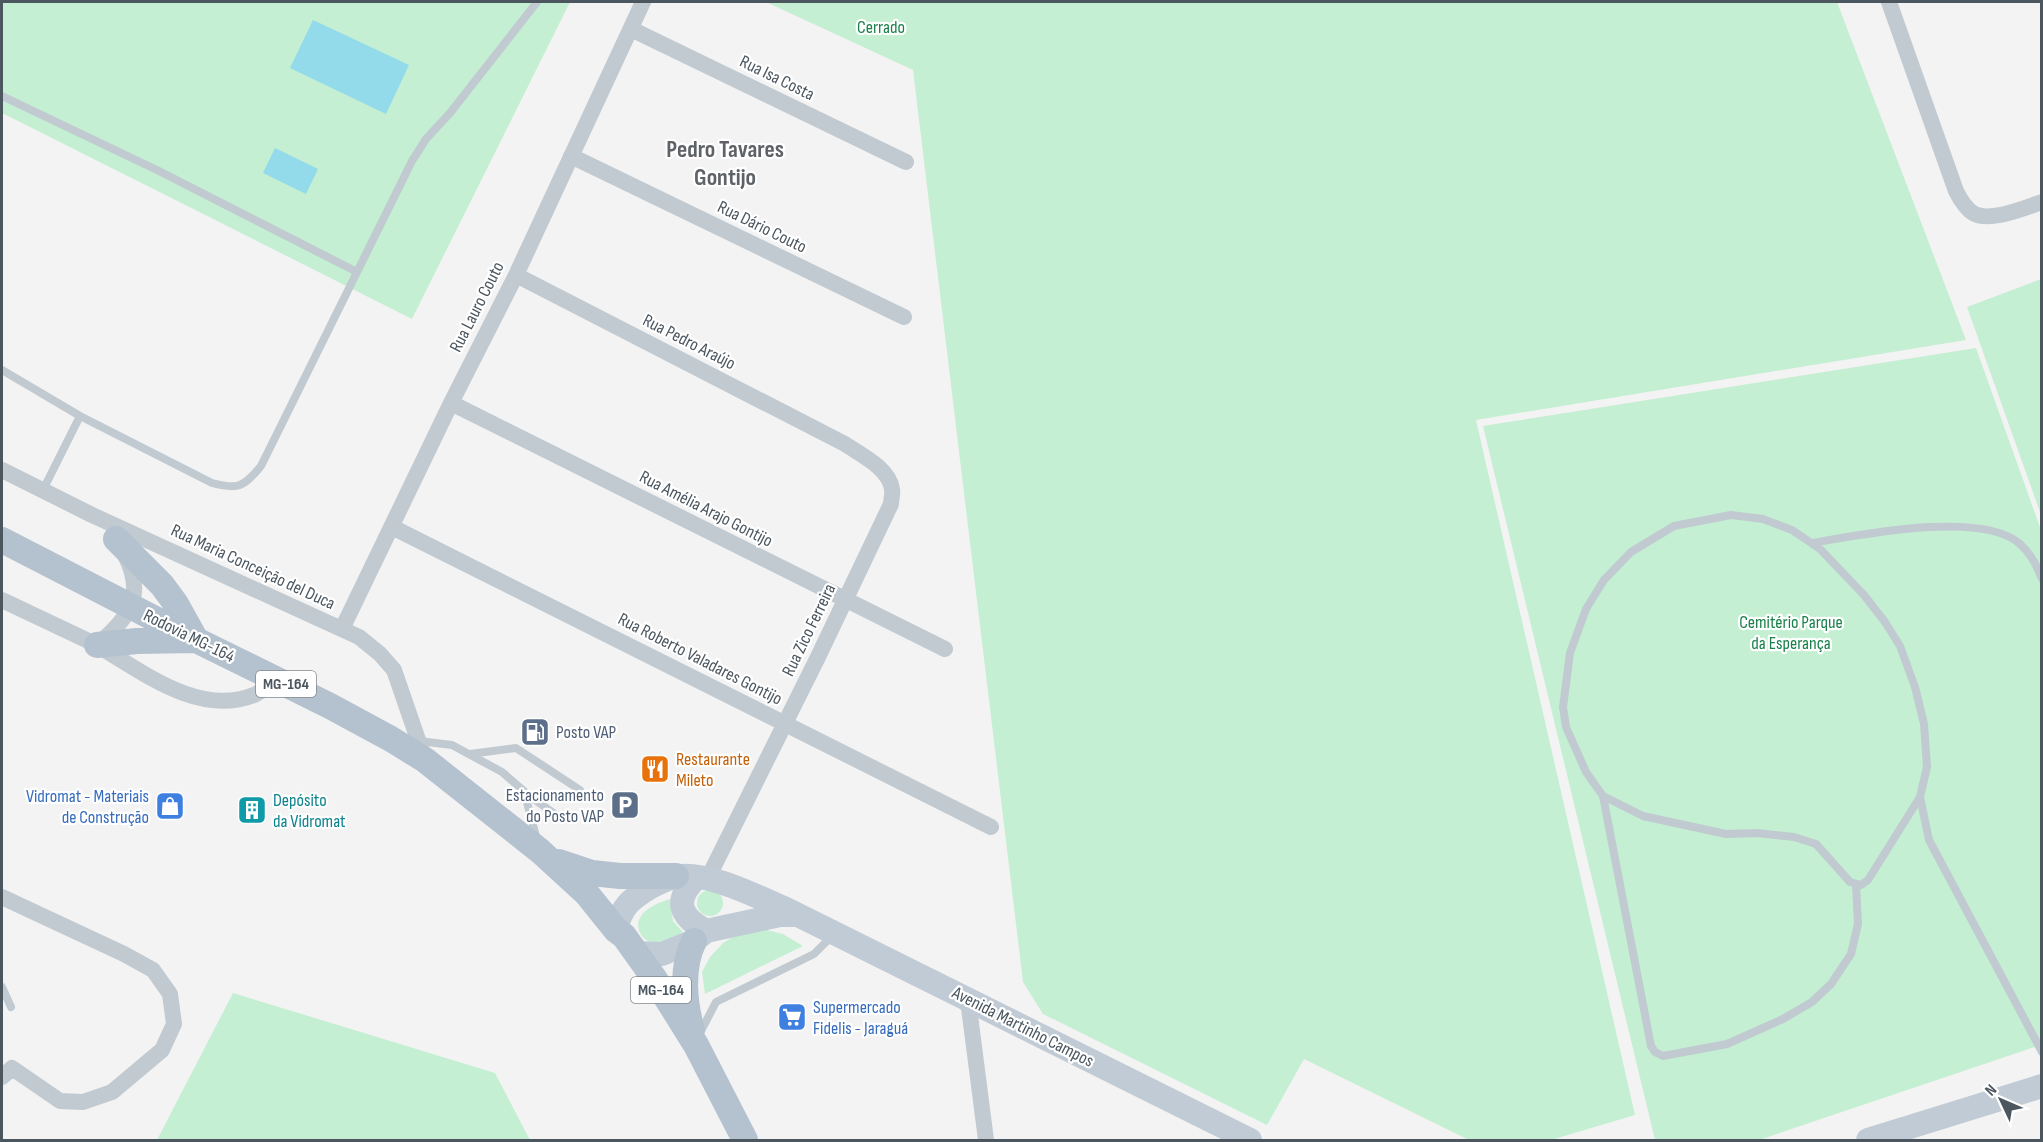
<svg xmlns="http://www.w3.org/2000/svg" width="2043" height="1142" font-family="'Sofia Sans Condensed',sans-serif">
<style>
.green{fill:#c4efd3}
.water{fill:#93daea}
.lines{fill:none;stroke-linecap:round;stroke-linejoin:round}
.service{stroke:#c1cad0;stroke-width:8}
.minor{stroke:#c1cad0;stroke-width:16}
.secondary{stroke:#c1cbd5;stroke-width:24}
.primary{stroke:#b4c2cf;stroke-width:26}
.labels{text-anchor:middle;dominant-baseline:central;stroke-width:4.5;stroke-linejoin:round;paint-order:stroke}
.shield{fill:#fff;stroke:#81898f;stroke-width:1.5}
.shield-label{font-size:16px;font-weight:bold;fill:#4b565f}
.park-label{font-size:18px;fill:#1b814b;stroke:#fff}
.street-label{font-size:18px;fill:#4b565f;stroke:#fff}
.service-label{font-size:18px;fill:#4e5e75;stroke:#fff;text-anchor:start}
.food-label{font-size:18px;fill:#c56008;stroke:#fff;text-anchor:start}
.shop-label{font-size:18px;fill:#366cbe;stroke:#fff;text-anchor:end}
.culture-label{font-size:18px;fill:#0d838f;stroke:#fff;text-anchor:start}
.district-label{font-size:24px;font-weight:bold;fill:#5f6367;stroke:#fff}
</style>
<rect width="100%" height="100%" fill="#f4f3f3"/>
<!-- green -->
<path class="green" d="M2 2H570L412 319 2 113Z
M766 2H1837L1966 340 1476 420 1635 1115 1551 1140H1469L1304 1059 1267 1125 1043 1014 1023 982 913 70Z
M2041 279H2042L2041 515 1967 307Z
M1976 348 2041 530V1045L1759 1140H1655L1483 426Z
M697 903a13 13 0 1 1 26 0a13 13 0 1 1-26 0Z
M670 899 673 921 683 932C674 938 667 943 656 943 643 943 633 928 641 916 647 907 660 902 670 899Z
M763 929 783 934 803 946 705 994 702 972 710 957 723 943 741 932Z
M233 993 495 1073 530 1140H157Z"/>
<!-- water -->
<path class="water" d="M313 20 409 65 386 114 290 68Z
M275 148 318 169 306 194 263 173Z"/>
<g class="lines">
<!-- service -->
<path class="service" d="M2 96 159 171 357 272
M2 370 80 416 212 483C238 490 244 487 261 466L412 161 426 139 450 113 537 2
M43 490 80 416
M1812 543C1860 535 1982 510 2020 544 2031 554 2037 565 2042 579
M419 741 452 745 502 772 524 791 537 840
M470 754 516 748 580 790
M524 792 563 820
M1603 796 1651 1046 1655 1052 1663 1056 1727 1044 1783 1019 1812 1002 1831 984 1851 954 1858 924 1856 885
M1920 797 1868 880 1861 885 1850 882 1816 844 1794 837 1757 833 1726 834 1643 816 1603 796 1586 772 1566 727 1563 707 1570 653 1586 609 1604 580 1631 552 1674 526 1731 515 1763 519 1792 530 1820 549 1864 595 1885 622 1900 646 1915 687 1924 724 1927 767 1920 797 1929 840 2042 1052
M2 987 11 1007
M700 1033 716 1002 814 954 832 936"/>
<!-- minor -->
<path class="minor" d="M1889 2 1956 191C1960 199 1965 208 1973 213 1989 223 2024 208 2042 202
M631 29 906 162
M571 156 904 317
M516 275 845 444C861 455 889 468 892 489 893 494 891 499 891 504L818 657 708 878
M451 403 945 649
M2 470 92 515 359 637 380 654 394 670 425 760
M392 527 991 827
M2 600 97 645C129 618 146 596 125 555
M342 629 451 403 516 275 643 2
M98 646C143 672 199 717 254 695 262 692 269 684 276 679
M2 897 124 954 153 970 170 994 174 1024 162 1050 112 1092 83 1102 60 1101 12 1068 2 1077
M968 1000 986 1140"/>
<!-- secondary -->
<path class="secondary" d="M697 877C674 900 678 915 706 931
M616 930C621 908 629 900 649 888 657 884 665 879 674 877 704 869 760 898 788 910L1250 1140
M636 953 662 954 694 941 706 931 780 915H797
M1868 1140 2042 1086"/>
<!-- primary -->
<path class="primary" d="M2 540 196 640 330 706 391 739 425 760 540 851 587 894 616 930 624 936 654 978 696 1045 745 1140
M97 645 137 641 196 640 176 604 162 585 116 539
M559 862 592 873 620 876H676
M692 1030C684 1002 681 967 694 941"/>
</g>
<!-- icons -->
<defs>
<g id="fuel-square" transform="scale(1.5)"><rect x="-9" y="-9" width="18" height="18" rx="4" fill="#5c6f8a" stroke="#fff"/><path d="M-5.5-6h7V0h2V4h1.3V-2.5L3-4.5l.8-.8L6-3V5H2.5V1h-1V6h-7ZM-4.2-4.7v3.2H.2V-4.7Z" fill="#fff"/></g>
<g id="restaurant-square" transform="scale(1.5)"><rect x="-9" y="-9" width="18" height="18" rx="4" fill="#e8710a" stroke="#fff"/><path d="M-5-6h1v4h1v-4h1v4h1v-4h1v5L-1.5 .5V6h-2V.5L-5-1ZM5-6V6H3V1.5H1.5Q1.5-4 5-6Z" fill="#fff"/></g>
<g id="parking-square" transform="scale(1.5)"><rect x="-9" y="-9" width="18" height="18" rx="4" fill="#5c6f8a" stroke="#fff"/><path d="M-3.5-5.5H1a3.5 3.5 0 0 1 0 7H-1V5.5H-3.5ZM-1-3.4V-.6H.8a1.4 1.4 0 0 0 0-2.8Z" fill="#fff"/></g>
<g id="shop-square" transform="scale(1.5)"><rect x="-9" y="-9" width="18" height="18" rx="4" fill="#3f7fe0" stroke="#fff"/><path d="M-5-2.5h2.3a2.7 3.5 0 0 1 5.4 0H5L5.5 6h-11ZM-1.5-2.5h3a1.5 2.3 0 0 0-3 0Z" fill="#fff"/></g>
<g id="building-square" transform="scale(1.5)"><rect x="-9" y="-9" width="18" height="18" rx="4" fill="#0f9aa8" stroke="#fff"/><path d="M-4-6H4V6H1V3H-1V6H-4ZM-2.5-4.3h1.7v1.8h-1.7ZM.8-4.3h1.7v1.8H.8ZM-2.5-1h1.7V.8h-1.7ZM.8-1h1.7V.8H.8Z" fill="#fff"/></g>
<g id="supermarket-square" transform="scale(1.5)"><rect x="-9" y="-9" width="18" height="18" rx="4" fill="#3f7fe0" stroke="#fff"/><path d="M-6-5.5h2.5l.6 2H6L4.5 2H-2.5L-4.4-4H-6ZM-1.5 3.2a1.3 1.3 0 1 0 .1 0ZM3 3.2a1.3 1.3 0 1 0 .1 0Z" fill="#fff"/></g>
</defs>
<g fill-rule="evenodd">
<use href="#fuel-square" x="535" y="732"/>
<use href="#restaurant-square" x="655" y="769"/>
<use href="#parking-square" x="625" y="805"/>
<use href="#shop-square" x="170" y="806"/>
<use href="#building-square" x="252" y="810"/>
<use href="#supermarket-square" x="792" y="1017"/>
</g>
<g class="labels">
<!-- shield labels -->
<g class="shield">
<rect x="256" y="671" width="60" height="26" rx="4.5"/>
<rect x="631" y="977" width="60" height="26" rx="4.5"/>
</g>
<g class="shield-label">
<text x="286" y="684">MG-164</text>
<text x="661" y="990">MG-164</text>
</g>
<!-- park labels -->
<g class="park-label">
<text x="881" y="27">Cerrado</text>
<text x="1791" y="622">Cemitério Parque<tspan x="1791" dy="21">da Esperança</tspan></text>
</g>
<!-- street labels -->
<g class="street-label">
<text transform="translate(777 78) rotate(26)">Rua Isa Costa</text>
<text transform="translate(762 227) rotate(26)">Rua Dário Couto</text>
<text transform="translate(477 307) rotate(-63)">Rua Lauro Couto</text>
<text transform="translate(689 342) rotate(27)">Rua Pedro Araújo</text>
<text transform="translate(706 509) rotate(27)">Rua Amélia Arajo Gontijo</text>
<text transform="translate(253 567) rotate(25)">Rua Maria Conceição del Duca</text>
<text transform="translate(809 630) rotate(-64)">Rua Zico Ferreira</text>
<text transform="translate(189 636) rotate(26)">Rodovia MG-164</text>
<text transform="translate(700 659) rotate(27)">Rua Roberto Valadares Gontijo</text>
<text transform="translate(1023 1027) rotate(27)">Avenida Martinho Campos</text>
</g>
<!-- service labels -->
<g class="service-label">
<text x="556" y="732">Posto VAP</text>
<text x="604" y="795" text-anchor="end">Estacionamento<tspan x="604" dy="21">do Posto VAP</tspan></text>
</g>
<!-- food labels -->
<g class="food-label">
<text x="676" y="759">Restaurante<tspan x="676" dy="21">Mileto</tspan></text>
</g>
<!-- shop labels -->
<g class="shop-label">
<text x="149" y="796">Vidromat - Materiais<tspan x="149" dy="21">de Construção</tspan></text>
<text x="813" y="1007" text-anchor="start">Supermercado<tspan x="813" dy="21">Fidelis - Jaraguá</tspan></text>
</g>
<!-- culture labels -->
<g class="culture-label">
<text x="273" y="800">Depósito<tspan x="273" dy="21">da Vidromat</tspan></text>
</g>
<!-- district labels -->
<g class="district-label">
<text x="725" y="149">Pedro Tavares<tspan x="725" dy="28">Gontijo</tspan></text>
</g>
</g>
<!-- border -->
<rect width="2043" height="1142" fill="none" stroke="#4b565f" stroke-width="6"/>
<!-- north arrow -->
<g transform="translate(2001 1100) rotate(314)" stroke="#ffffff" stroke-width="4.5" paint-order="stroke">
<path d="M0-4.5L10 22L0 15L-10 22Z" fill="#4b565f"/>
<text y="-9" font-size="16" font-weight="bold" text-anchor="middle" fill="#4b565f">N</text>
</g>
</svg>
